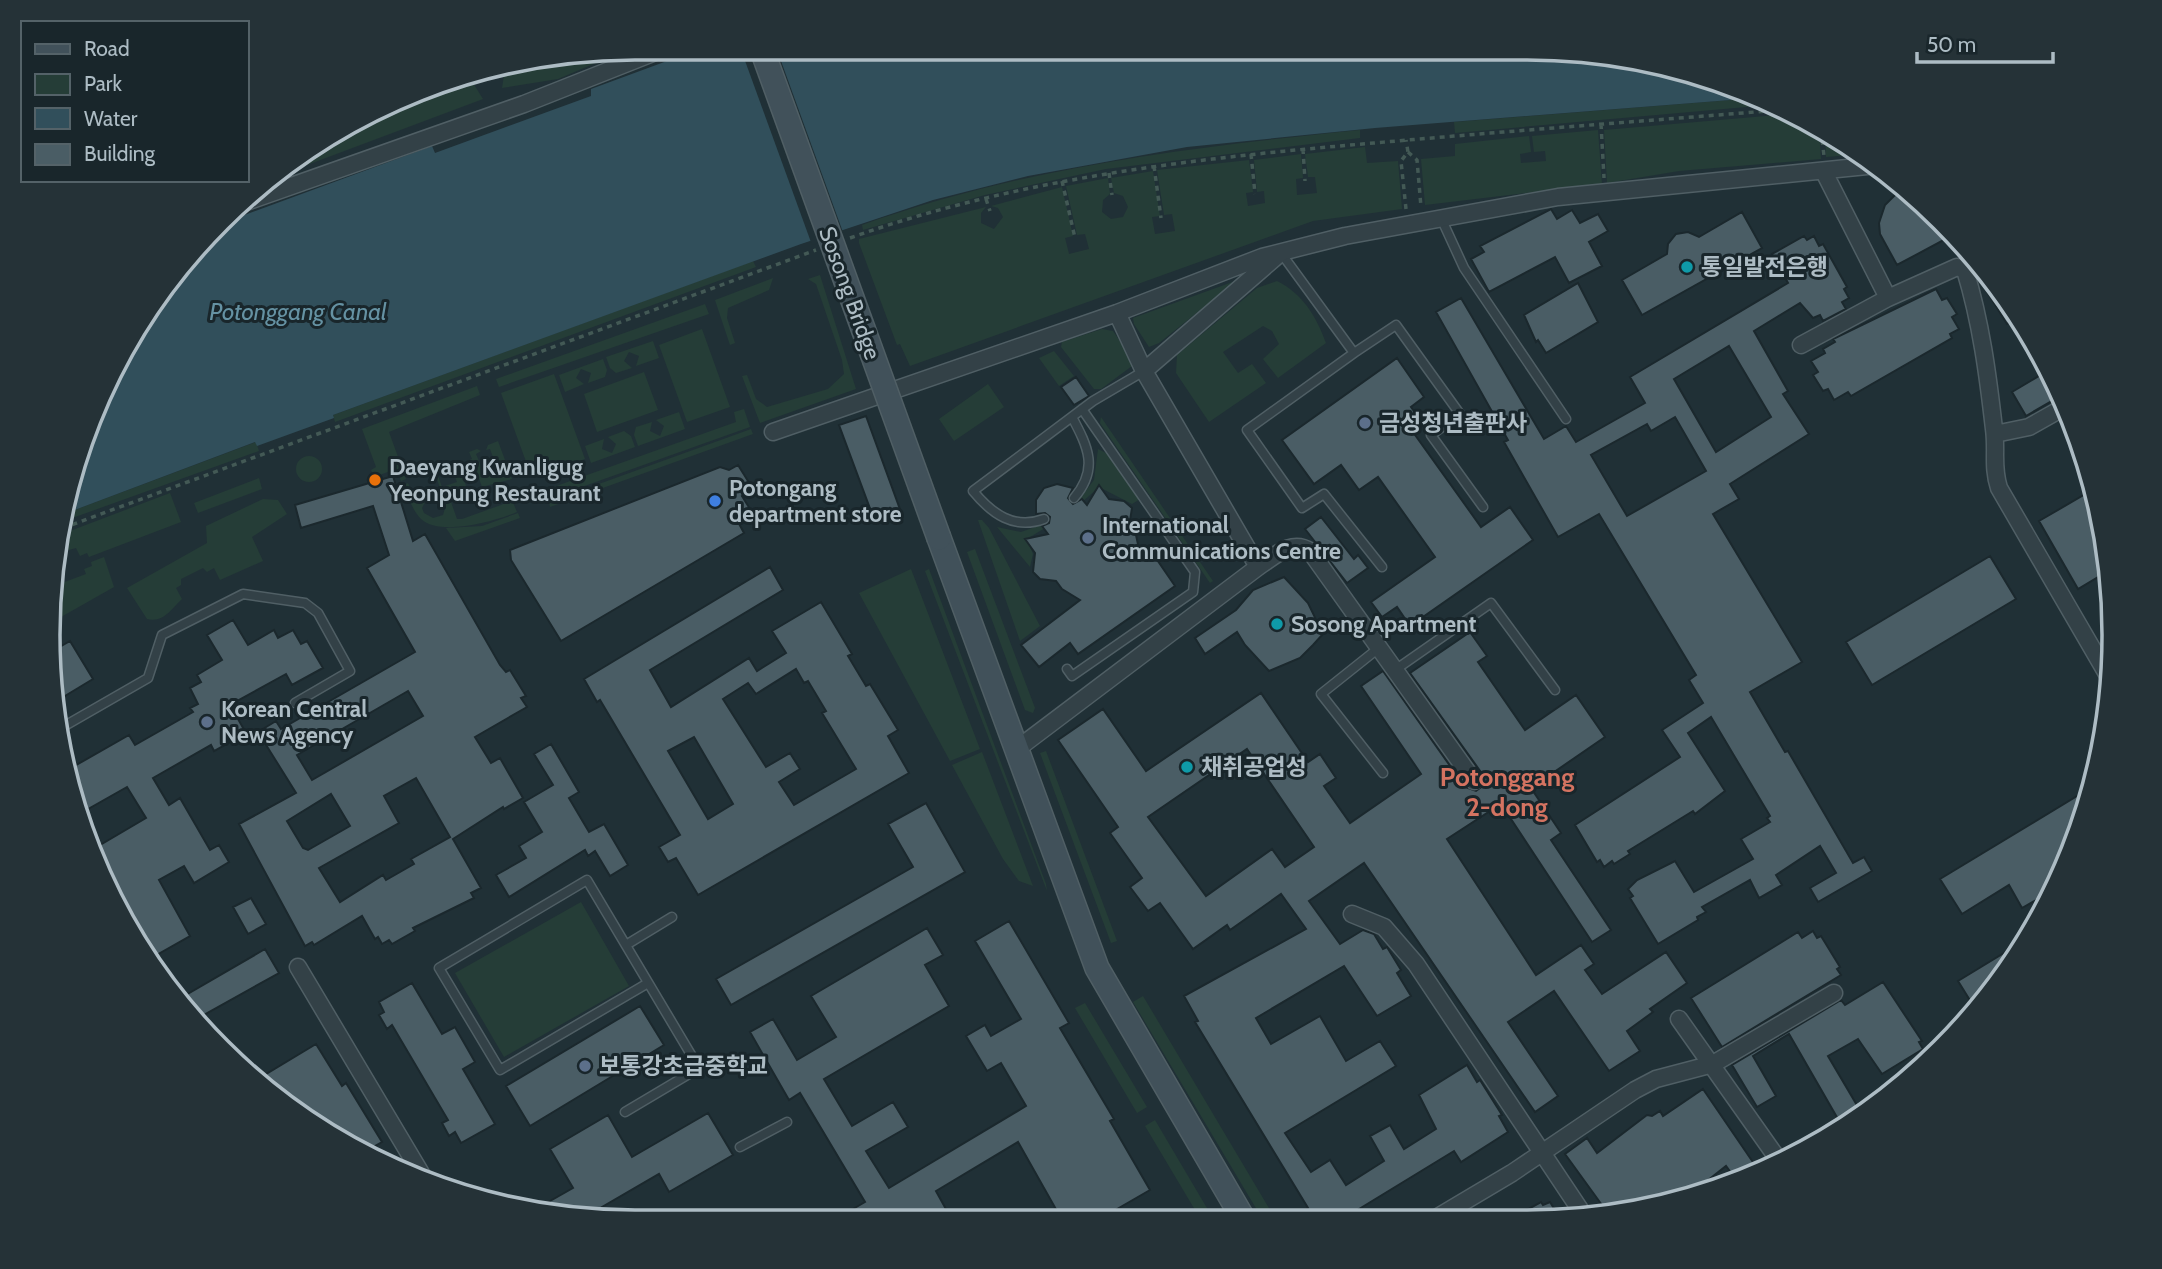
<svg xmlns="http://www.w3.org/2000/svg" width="2162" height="1269" font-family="Cabin,'Noto Sans KR',sans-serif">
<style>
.green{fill:#253d37}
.water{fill:#314f5b}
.pier{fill:#203036}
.building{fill:#4a5d65;stroke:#1b282d;stroke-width:2;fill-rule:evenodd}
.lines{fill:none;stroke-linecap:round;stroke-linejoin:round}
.lane-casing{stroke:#505f65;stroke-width:11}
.street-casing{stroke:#505f65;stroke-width:19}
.secondary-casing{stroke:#505f65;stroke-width:26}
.path{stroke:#435955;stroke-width:3.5;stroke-dasharray:5 5;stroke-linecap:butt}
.lane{stroke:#334147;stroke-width:8}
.street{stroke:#334147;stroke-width:16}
.secondary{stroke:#41515a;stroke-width:23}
.secondary-bridge-casing{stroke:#505f65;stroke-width:26;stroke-linecap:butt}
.secondary-bridge{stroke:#41515a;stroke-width:23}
.culture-dot{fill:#0f9aa8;stroke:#19262b;stroke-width:2.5}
.service-dot{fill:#5c6f8a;stroke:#19262b;stroke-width:2.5}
.food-dot{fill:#e8710a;stroke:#19262b;stroke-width:2.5}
.shop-dot{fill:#3f7fe0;stroke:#19262b;stroke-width:2.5}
.labels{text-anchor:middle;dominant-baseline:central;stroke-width:6;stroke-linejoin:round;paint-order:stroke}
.poi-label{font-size:23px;font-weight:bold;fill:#adbcc4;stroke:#19262b;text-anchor:start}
.street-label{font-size:23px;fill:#adbcc4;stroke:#19262b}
.water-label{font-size:24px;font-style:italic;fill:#6592a3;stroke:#19262b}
.quarter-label{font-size:26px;font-weight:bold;fill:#d47361;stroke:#19262b}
.rim{fill:none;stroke:#adbcc4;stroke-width:3.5}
</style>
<rect width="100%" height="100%" fill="#203036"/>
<!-- green -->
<path class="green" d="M633 47 558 79 502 88 505 69Z
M468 75 483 99 267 180 277 168 446 78Z
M1756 98 1769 105 1455 133 1454 122Z
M1788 114 1819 129 1821 159 1679 171 1607 183 1604 130Z
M1360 130V138L1106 169 985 195 863 230 862 225C1030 166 1184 148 1360 130Z
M1598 130 1602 184 1425 205 1421 159 1455 156V144L1529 136 1531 152 1520 154 1521 163 1546 161 1545 151 1534 152 1532 136Z
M1825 132 1863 154 1826 157Z
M1365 147 1367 163 1398 161 1402 209 1313 221 910 366 900 344 897 345 859 243V239L986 207 981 213V223L994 229 1003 217 998 208 991 206 1062 187 1073 236 1065 238 1069 254 1089 249 1085 234 1077 235 1066 186 1108 178 1110 194 1103 200 1102 212 1111 219 1123 217 1128 207 1123 196 1114 193 1111 178 1153 171 1160 216 1152 217 1155 234 1175 231 1172 214 1164 215 1157 170 1249 160 1253 192 1246 193 1248 206 1265 203 1264 191 1257 192 1254 160 1301 154 1303 178 1296 179 1297 195 1317 193 1315 177H1308L1305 154Z
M753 261 756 267 335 422 333 415Z
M820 275 856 389 760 423 742 376 747 375 756 399 767 407 828 389 844 374 842 360 816 284 808 279Z
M773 278 769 290 728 308 727 318 735 343 730 345 715 300Z
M1238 280 1159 343 1149 347 1134 324 1133 318Z
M1277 281C1303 294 1316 316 1326 343L1278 378 1263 359 1279 344 1272 331 1263 326 1223 352 1238 373 1252 364 1266 383 1209 422 1176 373 1177 355 1257 288Z
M705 304 709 314 499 387 496 379Z
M702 329 730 407 687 422 659 345Z
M1102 329 1113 331 1133 360 1132 366 1101 389H1094L1061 347 1062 342Z
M653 341 659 358 636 366 639 356 629 352 624 361 632 368 616 373 610 368 606 357Z
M1054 351 1074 376 1059 386 1039 358Z
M603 359 607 370 605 377 588 383 591 373 581 369 576 378 584 384 565 392 559 375Z
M644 372 658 410 597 432 584 394Z
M554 374 585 459 532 478 501 393Z
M988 384 1004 407 954 441 939 419Z
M477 386 480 395 389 432 406 479 401 481 396 469 374 477 371 470 376 467 362 429Z
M744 409 750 427 548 499 545 490 736 422 734 412Z
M679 412 685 429 638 446 634 435 636 427 652 422 650 431 660 436 664 426 656 420Z
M1101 417 1213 581 1210 583 1100 423Z
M751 429 753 434 550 507 549 502Z
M624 431 631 436 635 447 591 463 585 446 604 439 602 449 612 453 616 444 608 437Z
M498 441 512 479 482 487 477 473 471 472 472 465 467 461 472 459 469 452 477 449 481 451 476 454 484 473 497 468 490 449 486 450 488 445Z
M256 442 259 451 64 521V514Z
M1098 449 1110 455 1140 499 1132 504 1099 487 1081 503 1079 500 1094 480Z
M296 469a13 13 0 1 1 26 0a13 13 0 1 1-26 0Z
M436 462 441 465 435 467 442 487 457 482 454 474 463 471 468 476 463 477 468 492 445 500 432 494 431 491 440 488 432 464Z
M259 478 262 489 198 513 194 503Z
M408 483 414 497 426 492 428 496 422 508 424 513 433 518 443 515 446 504 451 502 457 519H462L501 505 507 502 504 495 509 493 517 512C496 521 440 537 421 519 412 510 408 496 403 485Z
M170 493 181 522 89 557 87 553 80 556 76 548 65 551 62 534Z
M263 499 278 500 287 514 252 537 263 561 220 580 214 568 207 572 203 568 181 579V585L176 588 182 599C171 609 164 623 147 619L127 588 207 543 206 526Z
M518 513 520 518 455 541 446 528 482 526Z
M978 520H982L989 528 1040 626 1020 641Z
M1046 523 1048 526 1027 539 1033 554 1030 567 997 527 1021 532Z
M975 549 1035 708 1033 713 1025 710 967 552Z
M104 557 114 587 54 621 58 579 62 583 86 574 84 569 92 566 91 562Z
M911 569 980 749 950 761 859 593Z
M929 569 1046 884 1047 891 925 571Z
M1046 751 1117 941 1111 943 1040 753Z
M982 752 1033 886 1019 881 1003 859 952 765Z
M581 902 629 986 504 1057 455 973Z
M1143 996 1276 1220H1263L1133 1002Z
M1085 1003 1147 1107 1137 1113 1075 1008Z
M1155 1120 1214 1220H1201L1145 1126Z"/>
<!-- water -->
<path class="water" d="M705 47 1566 49 1717 79 1756 98 1375 128 1187 147 1028 176 933 200 801 244 333 415 334 418 257 446 255 442 64 514 67 482 146 308 228 221 432 146 435 153 591 96V89Z"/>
<!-- pier -->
<path class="pier" d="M740 47H776L844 235 812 245Z"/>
<!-- building -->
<path class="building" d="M1903 187 1942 219 1955 234 1897 265 1880 234 1879 223 1885 205Z
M1551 209 1557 219 1572 210 1580 223 1598 214 1608 231 1589 242 1602 266 1569 283 1555 257 1489 292 1471 259 1484 252 1480 246Z
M1742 212 1762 248 1642 315 1622 280 1667 254 1668 244 1676 234 1688 232 1699 237Z
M1804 236 1807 240 1814 236 1819 246 1823 244 1847 287 1844 289 1849 298 1842 302 1846 309 1823 321 1820 315 1813 318 1800 303 1754 331 1788 391 1783 394 1809 434 1730 484 1739 499 1713 514 1802 662 1750 692 1785 752 1788 751 1853 863 1864 857 1872 871 1818 902 1810 888 1836 873 1820 846 1776 875 1782 885 1759 898 1750 880 1702 907 1706 912 1697 917 1698 920 1658 944 1630 898 1633 896 1628 889 1637 880 1675 861 1694 892 1753 859 1741 839 1770 822 1767 818 1770 816 1711 717 1688 733 1725 791 1695 814 1693 811 1628 851 1630 854 1614 864 1612 861 1604 867 1600 860 1597 862 1575 825 1680 757 1662 730 1703 703 1689 680 1696 675 1599 514 1558 537 1504 442 1508 440 1436 312 1461 298 1544 439 1566 426 1576 442 1645 403 1630 377 1788 283 1772 254ZM1729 346 1771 417 1716 452 1674 379ZM1675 417 1706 471 1627 516 1591 455 1647 424 1651 431Z
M1982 267 2020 316 2007 324 1979 279 1976 271Z
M1578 283 1598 322 1546 353 1538 340 1536 342 1524 315Z
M1936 289 1942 300 1947 298 1957 314 1952 317 1959 329 1950 334 1952 338 1851 396 1848 392 1834 400 1828 389 1823 391 1813 375 1818 372 1811 361 1825 353 1823 349 1835 342 1833 339Z
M1397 358 1424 397 1411 407 1424 425 1413 432 1481 527 1510 507 1533 540 1410 626 1397 607 1382 617 1371 602 1435 557 1378 477 1359 490 1341 465 1314 484 1282 440Z
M2049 370 2062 395 2026 416 2012 392Z
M1076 377 1089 396 1074 405 1061 387Z
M866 416 901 512 875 522 839 425Z
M738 465 753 489 742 496 750 509 736 518 744 533 561 641 511 560 510 550 720 467 729 470Z
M393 476 413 541 425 534 500 665 506 672 510 670 526 696 521 698 527 707 475 737 491 763 500 758 523 798 504 809 503 807 453 839 481 888 471 893 474 898 413 928 415 931 392 944 389 940 382 944 378 937 375 939 362 916 314 945 312 942 305 946 239 824 296 793 258 732 276 721 281 729 415 652 367 568 389 555 373 506 301 528 295 505ZM408 691 423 716 312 780 297 755ZM416 778 450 837 411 859 414 864 386 880 383 875 340 902 319 868 399 823 384 796ZM331 794 350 826 308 850 303 848 287 821Z
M1057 484 1073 488 1068 498 1073 504 1082 499 1087 505 1099 485 1109 499 1124 501 1132 508 1129 527 1136 535 1141 558 1151 551 1175 586 1078 654 1070 643 1039 667 1021 645 1080 600 1062 589 1056 581 1040 579 1033 572 1035 553 1025 539 1048 534 1042 526 1049 523 1050 517 1045 513 1036 514V500L1044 488Z
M2094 489 2103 520 2108 571 2078 589 2039 521Z
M1321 517 1354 559 1358 555 1368 568 1347 583 1305 529Z
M1990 556 2016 599 1872 685 1846 642Z
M770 567 783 590 650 670 671 707 749 658 757 671 786 653 772 631 821 602 852 654 848 656 866 686 870 684 898 730 888 736 909 773 698 895 676 858 668 862 659 847 680 835 600 700 597 702 584 679ZM796 669 804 683 808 681 826 711 822 713 856 769 794 805 779 782 800 769 790 753 766 767 723 699 748 683 756 694ZM694 737 733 804 708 819 668 751Z
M1284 577 1308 603 1323 634 1313 645 1300 658 1269 671 1245 645 1237 632 1205 654 1195 638 1236 610 1253 590Z
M233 620 248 645 274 630 278 638 293 630 301 644 307 641 323 668 292 685 286 674 230 705 246 733 214 751 211 745 153 778 169 805 180 798 210 850 219 845 229 862 194 883 184 866 159 880 190 936 153 957 92 859 90 851 146 818 127 787 81 813 71 768 129 735 135 745 193 712 190 708 198 704 190 688 201 682 197 675 222 660 207 635Z
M1470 632 1487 656 1478 662 1525 730 1576 695 1605 737 1531 788 1561 833 1551 840 1611 930 1592 942 1501 804 1447 839 1536 975 1581 945 1594 964 1585 970 1602 994 1666 952 1687 983 1650 1009 1653 1012 1627 1031 1640 1051 1609 1071 1554 991 1508 1022 1558 1096 1535 1112 1364 863 1309 901 1340 944 1363 930 1374 934 1383 949 1387 947 1401 970 1397 973 1411 996 1377 1016 1344 966 1256 1018 1271 1044 1320 1016 1346 1061 1380 1041 1396 1066 1285 1133 1311 1172 1330 1160 1346 1185 1384 1161 1370 1136 1390 1125 1404 1149 1436 1129 1419 1095 1467 1065 1477 1082 1480 1080 1502 1115 1499 1116 1508 1132 1461 1162 1454 1151 1341 1220H1288L1308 1208 1195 1022 1198 1021 1184 996 1306 929 1281 894 1230 930 1227 925 1193 949 1160 903 1148 911 1130 887 1142 878 1110 833 1118 827 1058 740 1103 709 1146 771 1261 693 1308 762 1320 754 1336 778 1324 786 1350 823 1421 774 1361 686 1383 671 1465 787 1476 791 1484 785 1483 775 1410 673ZM1247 749 1314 847 1285 867 1272 849 1206 896 1148 817Z
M70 641 93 679 55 702 48 673 51 652Z
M551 744 579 792 569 798 589 832 604 824 628 865 610 876 595 851 588 856 585 850 509 897 496 875 526 858 519 846 542 832 524 802 553 785 534 754Z
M2092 787 2070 859 2054 890 2022 908 2009 885 1962 914 1940 879Z
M926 803 965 872 731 1005 716 979 913 867 888 824Z
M251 898 266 924 248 934 233 907Z
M1009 921 1069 1023 1060 1028 1114 1119 1110 1121 1150 1190 1098 1220H1041L1057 1211 1018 1142 936 1191 952 1220H860L853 1209 865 1202 800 1093 789 1100 750 1032 773 1019 797 1060 836 1037 811 996 927 928 943 955 925 965 949 1006 824 1079 852 1126 893 1102 908 1127 866 1151 889 1188 1026 1106 1001 1063 987 1071 966 1036 985 1025 991 1036 1021 1019 975 941Z
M1813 931 1817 938 1821 936 1840 967 1837 969 1841 975 1722 1047 1691 998 1798 932 1802 938Z
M2027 939 2016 960 1976 1010 1958 981Z
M265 949 279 973 193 1021 179 999Z
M1883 982 1922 1041 1919 1042 1923 1049 1882 1074 1858 1039 1828 1056 1858 1107 1838 1119 1789 1034 1753 1056 1776 1096 1757 1107 1732 1065 1841 1000 1845 1005Z
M412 983 442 1034 455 1027 475 1062 463 1069 495 1124 461 1143 455 1132 449 1136 442 1123 448 1120 392 1025 387 1029 379 1015 384 1012 379 1002Z
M640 1006 664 1045 530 1126 506 1086Z
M316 1044 342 1086 346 1083 382 1142 366 1151 309 1123 258 1079Z
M1703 1089 1759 1171 1737 1181 1726 1166 1688 1196 1607 1212 1565 1154 1587 1138 1597 1153 1647 1115 1652 1116 1660 1111 1663 1116Z
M708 1113 733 1155 669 1192 659 1174 583 1218 536 1209 573 1188 550 1149 608 1115 632 1157Z
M1541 1202 1543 1205 1550 1202 1558 1215 1553 1220H1508Z"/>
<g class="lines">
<!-- lane casing -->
<g class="lane-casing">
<path id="lane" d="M1441 218 1464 268 1566 419
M1281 253 1354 353 1247 430 1302 508 1324 494 1382 567
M1354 353 1396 325 1460 414 1431 435 1483 507
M1072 417C1088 447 1099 469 1074 498
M1044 519C1014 530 992 514 973 491L1093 401 1144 371
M1380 647 1321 694 1383 773
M1067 669 1072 676 1193 592 1195 572 1082 409
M1395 670 1491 603 1555 690
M61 728 148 678 162 635 243 594 305 603 318 613 350 671 295 703
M626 945 672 917
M625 1112 699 1068 587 880 439 968 500 1070 648 983
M740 1147 787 1122"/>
</g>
<!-- street casing -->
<g class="street-casing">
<path id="street" d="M1824 172 1888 298 1957 267 1965 270C1981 322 1988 376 1994 429 1997 451 1992 467 1999 488L2110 679
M246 202 524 104 668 47
M1117 313 1144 371 1258 567
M1801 345 1888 298
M1144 371 1277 256
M773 432 1117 313 1262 257 1345 236 1558 197 1877 165
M1995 434 2029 427 2068 405
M1017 749 1258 567C1275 556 1291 539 1310 551L1474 781
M1352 914 1384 927 1416 964 1585 1217
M298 967 425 1180
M1679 1019 1780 1162
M1433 1220 1512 1173 1635 1090 1656 1079 1713 1064 1834 993"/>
</g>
<!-- secondary casing -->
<g class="secondary-casing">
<path id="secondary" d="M939 538 1097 968 1244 1220"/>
</g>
<!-- path -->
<path class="path" d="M1601 124 1604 178
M1821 130 1824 156
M1303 149 1305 181
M1408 152 1417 160 1421 207
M1251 154 1255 194
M1154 166 1161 218
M1109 173 1112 195
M1062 181 1075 238
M986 199 990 211
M1406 209 1401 161 1408 152 1406 140
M850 238C1018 178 1197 158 1374 143 1509 131 1644 121 1780 110
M63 528 816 250"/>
<!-- lane -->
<use href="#lane" class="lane"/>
<!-- street -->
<use href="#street" class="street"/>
<!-- secondary -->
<use href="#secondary" class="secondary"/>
<!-- secondary-bridge casing -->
<g class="secondary-bridge-casing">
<path id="secondary-bridge" d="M761 47 939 538"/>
</g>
<!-- secondary-bridge -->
<use href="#secondary-bridge" class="secondary-bridge"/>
</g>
<!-- markers -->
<g class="culture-dot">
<circle cx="1687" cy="267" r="7"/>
<circle cx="1277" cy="624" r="7"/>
<circle cx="1187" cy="767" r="7"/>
</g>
<g class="service-dot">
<circle cx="1365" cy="423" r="7"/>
<circle cx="1088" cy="538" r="7"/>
<circle cx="207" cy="722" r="7"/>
<circle cx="585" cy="1066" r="7"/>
</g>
<circle class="food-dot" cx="375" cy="480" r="7"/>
<circle class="shop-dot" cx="715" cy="501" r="7"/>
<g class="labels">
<!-- poi labels -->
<g class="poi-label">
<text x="1701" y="267">통일발전은행</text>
<text x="1379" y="423">금성청년출판사</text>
<text x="389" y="467">Daeyang Kwanligug<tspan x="389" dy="26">Yeonpung Restaurant</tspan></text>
<text x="729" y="488">Potongang<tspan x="729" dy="26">department store</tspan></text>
<text x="1102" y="525">International<tspan x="1102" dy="26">Communications Centre</tspan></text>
<text x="1291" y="624">Sosong Apartment</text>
<text x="221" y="709">Korean Central<tspan x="221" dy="26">News Agency</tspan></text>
<text x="1201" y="767">채취공업성</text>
<text x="599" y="1066">보통강초급중학교</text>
</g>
<!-- street labels -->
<g class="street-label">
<text transform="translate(850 293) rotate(70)">Sosong Bridge</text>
</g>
<!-- water labels -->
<g class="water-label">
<text x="298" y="311">Potonggang Canal</text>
</g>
<!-- quarter labels -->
<g class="quarter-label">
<text x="1507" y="777">Potonggang<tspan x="1507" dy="30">2-dong</tspan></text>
</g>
</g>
<!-- crop -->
<path d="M0 0H2162V1269H0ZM635 60H1527A575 575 0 0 1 2102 635V635A575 575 0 0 1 1527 1210H635A575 575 0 0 1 60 635V635A575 575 0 0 1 635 60Z" fill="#253237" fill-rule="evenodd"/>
<path class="rim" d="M635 60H1527A575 575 0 0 1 2102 635V635A575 575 0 0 1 1527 1210H635A575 575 0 0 1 60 635V635A575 575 0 0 1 635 60Z"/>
<!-- legend -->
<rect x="21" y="21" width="228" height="161" fill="#19262b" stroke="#546268" stroke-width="2"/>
<rect x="35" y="44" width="35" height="10" fill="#41515a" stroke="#546268" stroke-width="2"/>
<text x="84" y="56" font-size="21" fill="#adbcc4">Road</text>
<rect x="35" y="74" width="35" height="21" fill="#253d37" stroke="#546268" stroke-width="2"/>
<text x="84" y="91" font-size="21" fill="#adbcc4">Park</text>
<rect x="35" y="108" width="35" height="21" fill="#314f5b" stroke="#546268" stroke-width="2"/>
<text x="84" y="126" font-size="21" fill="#adbcc4">Water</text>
<rect x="35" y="144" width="35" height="21" fill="#4a5d65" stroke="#546268" stroke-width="2"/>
<text x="84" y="161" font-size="21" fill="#adbcc4">Building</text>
<!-- scale -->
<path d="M1917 52v10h136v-10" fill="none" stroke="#adbcc4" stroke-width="3.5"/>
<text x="1927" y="52" font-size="21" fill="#adbcc4" stroke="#19262b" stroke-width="5" paint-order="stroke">50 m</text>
</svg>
